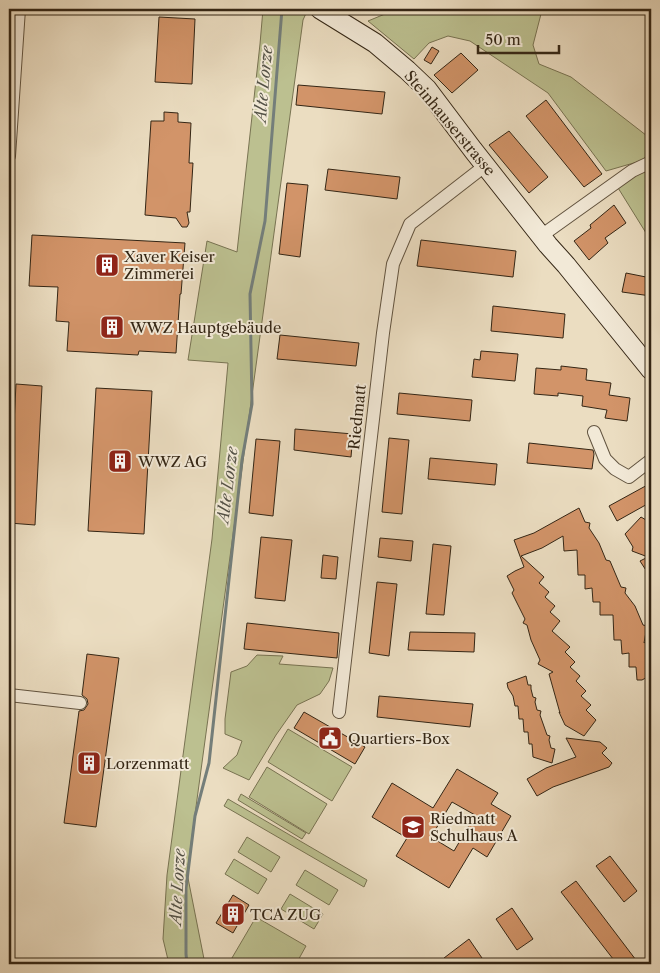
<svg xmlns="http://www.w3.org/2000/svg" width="660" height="973" font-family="'Libre Caslon Text',serif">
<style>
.green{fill:#bcc090;stroke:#787352}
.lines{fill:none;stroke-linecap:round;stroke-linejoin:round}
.stream{stroke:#747e7a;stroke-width:3}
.building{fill:#d29469;stroke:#342615;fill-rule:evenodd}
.street-casing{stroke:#625440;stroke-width:14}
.secondary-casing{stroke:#342615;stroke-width:21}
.street{stroke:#f2e9d7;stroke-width:12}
.secondary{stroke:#f2e9d7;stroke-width:19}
.labels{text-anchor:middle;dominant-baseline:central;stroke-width:4;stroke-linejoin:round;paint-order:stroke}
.street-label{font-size:15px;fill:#342615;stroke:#f2e9d7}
.poi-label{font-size:15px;fill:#342615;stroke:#f2e9d7;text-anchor:start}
.water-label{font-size:16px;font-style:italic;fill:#545247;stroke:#f2e9d7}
</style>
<rect width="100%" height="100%" fill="#ebddc1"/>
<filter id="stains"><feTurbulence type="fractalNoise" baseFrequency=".004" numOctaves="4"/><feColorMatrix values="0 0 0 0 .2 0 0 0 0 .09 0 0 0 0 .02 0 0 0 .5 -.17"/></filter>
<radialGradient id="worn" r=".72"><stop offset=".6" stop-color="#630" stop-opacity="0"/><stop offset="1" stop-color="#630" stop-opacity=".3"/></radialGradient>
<!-- green -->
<path class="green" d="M263 9H308L303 20 187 873 205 964H169L163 939 167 875 212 539 228 363 188 360 207 241 237 252 260 44Z
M397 9H541V14L533 45 539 64 571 77 651 139V158L606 171 548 93 470 41 448 36 429 43 414 59 368 21Z
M651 162V241L615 183Z
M257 655 283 656 279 664 333 668 329 681 320 694 297 705 276 735 249 780 223 768 237 755 242 741 225 734V719L231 672 247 666Z
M288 729 352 767 332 801 268 762Z
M267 767 327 804 309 834 249 797Z
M241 794 306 833 302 839 238 800Z
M228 799 367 880 364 887 224 806Z
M247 837 280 857 271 872 238 852Z
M234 859 267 879 258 894 225 874Z
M305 870 338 890 329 905 296 885Z
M290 894 323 914 314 929 281 909Z
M256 917 306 946 296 964 229 963Z"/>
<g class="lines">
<!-- stream -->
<path class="stream" d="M187 964 186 954V888L195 816 209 763 242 460 252 404 250 294 265 221 282 9"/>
</g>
<!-- building -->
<path class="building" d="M159 17 195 19 192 84 155 82Z
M432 47 439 51 431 64 424 60Z
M461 53 478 70 452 93 434 75Z
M298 85 385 92 382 114 296 105Z
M546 100 602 174 584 187 526 116Z
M164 112 178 113V122L191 123 189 163H193L190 212H187L189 223 187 227H182L176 218 145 215 151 121H164Z
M509 131 548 177 529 193 489 145Z
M328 169 400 177 397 199 325 190Z
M287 183 308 185 300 257 279 254Z
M614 205 626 223 605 238 608 243 589 260 574 241 591 228 590 225Z
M32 235 185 243 181 294H180L176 353 139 351 138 355 67 351 69 322 56 321 58 287 29 286Z
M421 240 516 251 513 277 417 266Z
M626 273 651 278V296L622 292Z
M493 306 565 314 563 338 491 331Z
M280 335 359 343 356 366 277 359Z
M481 351 518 354 515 381 472 377 474 359 480 360Z
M561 366 587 369 586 380 611 383 609 395 630 398 627 421 605 418 607 410 582 406 583 396 558 393V396L534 394 536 368 561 370Z
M16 384 42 386 35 525 9 523Z
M96 388 152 391 144 534 88 531Z
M399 393 472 400 470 421 397 414Z
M295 429 353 434 351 457 294 450Z
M389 438 409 440 402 514 382 512Z
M256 439 280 441 273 516 249 513Z
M529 443 593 450 594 454 592 469 527 463Z
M430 458 497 464 495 485 428 479Z
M651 483V502L617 521 609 506Z
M579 508 585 522 590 523 589 528 599 543 606 560 610 561 621 587 626 588 625 593 635 606 643 625 647 626 644 643 651 638V675L642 680H637L636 667H629V653L622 654 621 640H614L613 615H600V602H593L592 588 585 589V575H578L577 550 564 551 563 536 542 548 521 556 544 577 539 583 549 592 545 597 555 606 550 612 560 621 552 631 570 647 565 652 575 662 570 667 580 676 576 681 586 691 581 696 591 705 586 710 596 720 584 736 565 725 559 712 560 713 549 674 553 672 538 664 540 660 531 640 527 625 523 623 525 619 512 593 514 590 507 576 515 571 524 567 514 540 534 533Z
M641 517 651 523V578L640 561 648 557 632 551 633 547 625 534Z
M261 537 292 540 285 601 255 598Z
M380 538 413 541 411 561 378 557Z
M433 544 451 546 444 615 426 614Z
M323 555 338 557 336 579 321 578Z
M377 582 397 584 389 656 369 653Z
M247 623 339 633 337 658 244 649Z
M410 632 475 633 474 652 408 650Z
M87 654 119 658 96 827 64 823 79 711 84 710 88 704 87 699 82 695Z
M526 676 528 685H531V689L533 697 536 698 535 702 537 710 541 711 540 715 547 735 550 736 549 740 551 748 555 749 552 763 533 757 532 744H529L528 732H524L523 719H519L518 706H515L513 696 508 688 507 683Z
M379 696 473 704 470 727 377 717Z
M304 712 365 747 355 764 294 728Z
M566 738 600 742 607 748 602 753 612 763 609 767 553 787 537 796 527 779 546 768 576 757Z
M457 769 498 793 491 804 511 816 487 857 473 848 449 888 396 856 407 838 372 817 392 783 433 808ZM452 802 475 815 454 851 431 837Z
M610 856 637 891 624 902 596 866Z
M576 881 639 964H617L561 892Z
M233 895 249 905 233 933 216 923Z
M512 908 533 939 517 950 496 919Z
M469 939 482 958 474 964H449L444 958Z"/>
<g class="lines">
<!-- street casing -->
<g class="street-casing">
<path id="street" d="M9 156 19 9
M541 236 632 171 651 162
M594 432 605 459 615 469 629 477 651 460
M9 695 80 703
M339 712 383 333 393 264 410 224 486 165"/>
</g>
<!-- secondary casing -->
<g class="secondary-casing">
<path id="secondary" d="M320 9 375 43 407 70 427 89 473 150 548 245 566 265 651 370"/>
</g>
<!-- street -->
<use href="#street" class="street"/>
<!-- secondary -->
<use href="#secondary" class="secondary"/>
</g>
<!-- icons -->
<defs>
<g id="building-square" transform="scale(1.25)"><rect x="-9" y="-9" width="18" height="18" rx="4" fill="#8f2418" stroke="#f2e9d7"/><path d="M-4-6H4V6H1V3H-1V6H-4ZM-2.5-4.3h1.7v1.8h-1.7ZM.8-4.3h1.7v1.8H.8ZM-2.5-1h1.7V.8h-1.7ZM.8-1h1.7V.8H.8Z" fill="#fff"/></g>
<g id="civic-square" transform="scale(1.25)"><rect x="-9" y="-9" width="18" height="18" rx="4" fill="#8f2418" stroke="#f2e9d7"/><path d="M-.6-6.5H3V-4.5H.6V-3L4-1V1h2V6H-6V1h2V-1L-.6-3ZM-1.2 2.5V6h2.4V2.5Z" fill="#fff"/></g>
<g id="school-square" transform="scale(1.25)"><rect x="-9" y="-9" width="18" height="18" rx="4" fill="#8f2418" stroke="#f2e9d7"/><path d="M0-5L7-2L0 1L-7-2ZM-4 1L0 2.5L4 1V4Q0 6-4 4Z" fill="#fff"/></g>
</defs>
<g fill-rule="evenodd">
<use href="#building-square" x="107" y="265"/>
<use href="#building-square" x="112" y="327"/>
<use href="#building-square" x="120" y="461"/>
<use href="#civic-square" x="330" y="738"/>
<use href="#building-square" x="89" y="763"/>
<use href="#school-square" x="413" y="827"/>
<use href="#building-square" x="233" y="914"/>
</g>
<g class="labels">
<!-- street labels -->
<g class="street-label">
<text transform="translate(450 123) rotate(50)">Steinhauserstrasse</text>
<text transform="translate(357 417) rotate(-84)">Riedmatt</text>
</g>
<!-- poi labels -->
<g class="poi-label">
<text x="124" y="256">Xaver Keiser<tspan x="124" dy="17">Zimmerei</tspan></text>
<text x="130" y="327">WWZ Hauptgebäude</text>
<text x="138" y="461">WWZ AG</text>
<text x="348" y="738">Quartiers-Box</text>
<text x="106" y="763">Lorzenmatt</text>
<text x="430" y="818">Riedmatt<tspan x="430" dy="17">Schulhaus A</tspan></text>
<text x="250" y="914">TCA ZUG</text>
</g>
<!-- water labels -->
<g class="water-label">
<text transform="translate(263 84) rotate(-85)">Alte Lorze</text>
<text transform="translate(227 485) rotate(-83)">Alte Lorze</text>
<text transform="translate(177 887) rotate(-87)">Alte Lorze</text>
</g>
</g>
<!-- margin -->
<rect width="660" height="973" fill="none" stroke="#ebddc1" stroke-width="30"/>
<rect x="10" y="10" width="640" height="953" fill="none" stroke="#342615" stroke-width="2.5"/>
<rect x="15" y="15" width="630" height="943" fill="none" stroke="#342615"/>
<!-- scale -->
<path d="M478 45v8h81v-8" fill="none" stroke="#342615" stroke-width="2.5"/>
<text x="485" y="45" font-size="15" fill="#342615" stroke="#f2e9d7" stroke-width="4" paint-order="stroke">50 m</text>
<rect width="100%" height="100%" filter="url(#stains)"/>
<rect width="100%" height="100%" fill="url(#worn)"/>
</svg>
